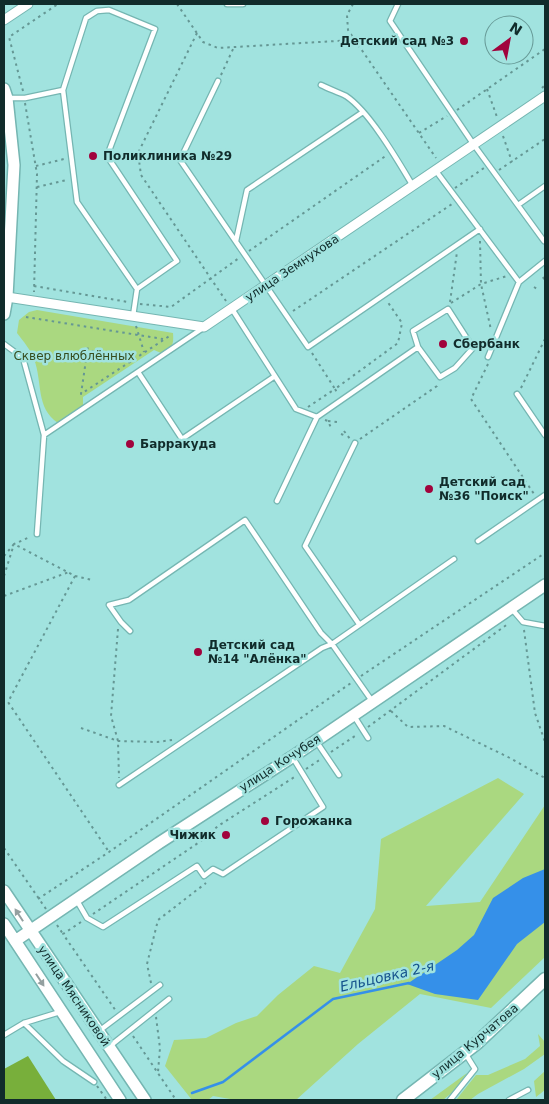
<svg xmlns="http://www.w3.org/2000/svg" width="549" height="1104" font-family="'DejaVu Sans',sans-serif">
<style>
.green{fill:#aad880}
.forest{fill:#78af3b}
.water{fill:#3590e9}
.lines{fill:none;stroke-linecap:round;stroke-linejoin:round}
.stream{stroke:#3590e9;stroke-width:2.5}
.service-casing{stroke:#75b6b2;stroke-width:7}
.minor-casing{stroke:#75b6b2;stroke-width:11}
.tertiary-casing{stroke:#75b6b2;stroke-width:14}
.secondary-casing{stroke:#75b6b2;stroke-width:15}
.path{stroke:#659794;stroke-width:2;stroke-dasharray:2.5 4;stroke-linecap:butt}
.service{stroke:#fff;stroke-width:4.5}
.minor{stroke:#fff;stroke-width:9}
.tertiary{stroke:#fff;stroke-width:11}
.secondary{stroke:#fff;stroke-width:12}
.oneway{fill:#94a0a0}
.poi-dot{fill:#a1033c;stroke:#a1e3df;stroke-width:2}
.labels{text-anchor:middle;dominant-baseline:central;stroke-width:5;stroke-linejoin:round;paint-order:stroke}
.poi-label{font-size:12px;font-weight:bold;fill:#112c2b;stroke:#a1e3df;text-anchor:start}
.street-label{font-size:12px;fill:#112c2b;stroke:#a1e3df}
.park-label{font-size:12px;fill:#354c1e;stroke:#a1e3df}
.water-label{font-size:14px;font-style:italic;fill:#15528c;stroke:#a1e3df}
</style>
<rect width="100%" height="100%" fill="#a1e3df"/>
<!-- green -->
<path class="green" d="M37 310 173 333C174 345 172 349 161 353L154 350 83 397V406L58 423C35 407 43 383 34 359 31 350 23 341 17 333L19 320 29 312Z
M498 778 524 794 426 906 480 902 545 805V957L491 1008 420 994 358 1044 296 1100H236L213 1096 208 1100H192L165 1066 174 1040 206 1038 236 1023 257 1016 278 995 314 966 340 973 375 909 381 839Z
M538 1034 545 1042V1054L524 1069 478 1094 470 1100H456L476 1075H488L525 1059 540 1046Z
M545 1071V1090L536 1097 534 1081Z
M467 1073 454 1091 443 1100H430Z"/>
<!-- forest -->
<path class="forest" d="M28 1056 56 1100H4V1069Z"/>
<!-- water -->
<path class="water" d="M545 869V922L517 944 478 1000 435 994 407 984 457 950 474 935 493 898 523 878Z"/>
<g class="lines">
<!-- stream -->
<path class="stream" d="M192 1093 223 1082 333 999 409 983"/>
<!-- service casing -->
<g class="service-casing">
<path id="service" d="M227 4H243
M398 4 390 21 474 145 544 241
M218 81 180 160 308 347 480 229
M321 85C329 89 338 92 346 96 370 112 398 161 413 186
M63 90 86 18 97 11 109 10 155 29 107 156 177 261 137 289
M9 98H25L63 90 77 202 137 289 133 316
M436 171 519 282
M518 205 545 186
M236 241 247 190 363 112
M232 309 296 409 317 417 277 501
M4 344 23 358 44 435 203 328
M488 357 519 282 545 261
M138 372 182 439 275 376
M517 394 545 435
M317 417 418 347 413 331 448 309 473 348 455 368 440 377 418 347
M355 443 305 546 359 624
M37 534 44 435
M478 541 545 495
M511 608 523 622 545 626
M372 701 332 644 454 559
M354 716 368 738
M316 741 339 775
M119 785 322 648 332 644 321 633 245 520 129 600 109 605 121 622 130 631
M76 899 87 918 103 927 197 866 204 876 213 869 223 874 323 807 293 758
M24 1023 63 1061 94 1082
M99 1031 160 985
M4 1035 24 1023 60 1012
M110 1046 169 999
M450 1100 475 1069 465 1053
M509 1100 528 1090"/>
</g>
<!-- minor casing -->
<g class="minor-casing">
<path id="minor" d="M4 20 28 4
M7 297 204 327 545 96"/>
</g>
<!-- tertiary casing -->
<g class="tertiary-casing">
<path id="tertiary" d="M4 89 7 98 14 165 7 297 4 314
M4 891 145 1100
M4 924 120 1100
M15 941 159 843 292 757 545 585"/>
</g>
<!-- secondary casing -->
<g class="secondary-casing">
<path id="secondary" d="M403 1100 477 1043 545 979"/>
</g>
<!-- path -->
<path class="path" d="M177 4 203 42 218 48 353 40
M353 4 347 15 348 30 436 158
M197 33 138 153 141 175 226 301
M221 75 234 47
M542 88 545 85V49
M487 89 497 117
M23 91 9 37 58 4
M25 103 37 174 34 292
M457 110 545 49
M419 133 447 116
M503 136 512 162
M36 166 64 159
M499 170 545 139
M37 187 67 180
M455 188 484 168
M480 241 481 284 491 330
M249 251 387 155
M543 277 545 281
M34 286 128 302
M534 287 539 290
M450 302 457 252
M451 303 481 284 507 276
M140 304 171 307 239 258
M293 311 452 204
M26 317 163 339
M136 326 144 352
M82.5 354a5.5 5.5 0 1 1 11 0a5.5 5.5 0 1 1-11 0Z
M312 353 335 389 398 343 402 323 387 301
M93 355 133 359
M86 360 81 394 171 335
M488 364 471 399 534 494
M521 388 545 339
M308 407 335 389 338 394
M325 420 328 421 332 430
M328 421 338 422
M344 431 350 439
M341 434 346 436
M360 439 437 386 438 382
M4 556 14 544 75 576 92 580
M4 576 14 544 30 537
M75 576 8 702 109 852
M4 596 69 572
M118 629 111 716 118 741 119 778
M524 630 535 713 545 742
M361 676 545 553
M391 711 408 727 444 726 508 757 545 778
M368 727 509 623
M81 728 118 741 157 742 172 740
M331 752 358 734
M306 769 321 759
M4 848 46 909
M38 899 109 852 351 683
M93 914 201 841 218 826 296 776
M81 922 63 934 116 1011
M57 925 63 934
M151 983 147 964 158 920 206 883
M156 1017 160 1048 158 1072
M133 1036 176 1100
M97 1086 107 1100"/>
<!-- service -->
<use href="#service" class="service"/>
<!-- minor -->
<use href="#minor" class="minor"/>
<!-- tertiary -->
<use href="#tertiary" class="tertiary"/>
<!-- secondary -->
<use href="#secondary" class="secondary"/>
</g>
<!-- one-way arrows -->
<defs><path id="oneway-solid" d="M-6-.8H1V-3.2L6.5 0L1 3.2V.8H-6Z" transform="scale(1.25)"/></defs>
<g class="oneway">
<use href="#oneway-solid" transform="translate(19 915) rotate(-123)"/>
<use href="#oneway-solid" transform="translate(40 980) rotate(57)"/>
</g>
<!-- markers -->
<g class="poi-dot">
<circle cx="464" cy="41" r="5"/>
<circle cx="93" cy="156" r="5"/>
<circle cx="443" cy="344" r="5"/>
<circle cx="130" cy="444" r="5"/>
<circle cx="429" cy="489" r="5"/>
<circle cx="198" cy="652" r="5"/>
<circle cx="265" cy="821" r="5"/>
<circle cx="226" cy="835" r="5"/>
</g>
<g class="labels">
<!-- poi labels -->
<g class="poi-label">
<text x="454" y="41" text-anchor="end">Детский сад №3</text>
<text x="103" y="156">Поликлиника №29</text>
<text x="453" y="344">Сбербанк</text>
<text x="140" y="444">Барракуда</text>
<text x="439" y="482">Детский сад<tspan x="439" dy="14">№36 "Поиск"</tspan></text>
<text x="208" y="645">Детский сад<tspan x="208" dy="14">№14 "Алёнка"</tspan></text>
<text x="275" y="821">Горожанка</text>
<text x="216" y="835" text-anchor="end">Чижик</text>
</g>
<!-- street labels -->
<g class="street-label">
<text transform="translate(292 268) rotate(-34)">улица Земнухова</text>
<text transform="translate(280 763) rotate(-33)">улица Кочубея</text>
<text transform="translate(74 996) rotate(56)">улица Мясниковой</text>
<text transform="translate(475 1041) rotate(-40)">улица Курчатова</text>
</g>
<!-- park labels -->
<g class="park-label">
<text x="74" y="356">Сквер влюблённых</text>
</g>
<!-- water labels -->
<g class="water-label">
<text transform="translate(387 976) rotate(-13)">Ельцовка 2-я</text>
</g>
</g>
<!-- border -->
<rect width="549" height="1104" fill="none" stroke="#112c2b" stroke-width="10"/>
<!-- north arrow -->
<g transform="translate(509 40) rotate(32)"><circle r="24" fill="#a1e3df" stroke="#679a97"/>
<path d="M0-4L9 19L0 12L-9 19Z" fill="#a1033c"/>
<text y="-8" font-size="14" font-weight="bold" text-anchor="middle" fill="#112c2b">N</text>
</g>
</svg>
